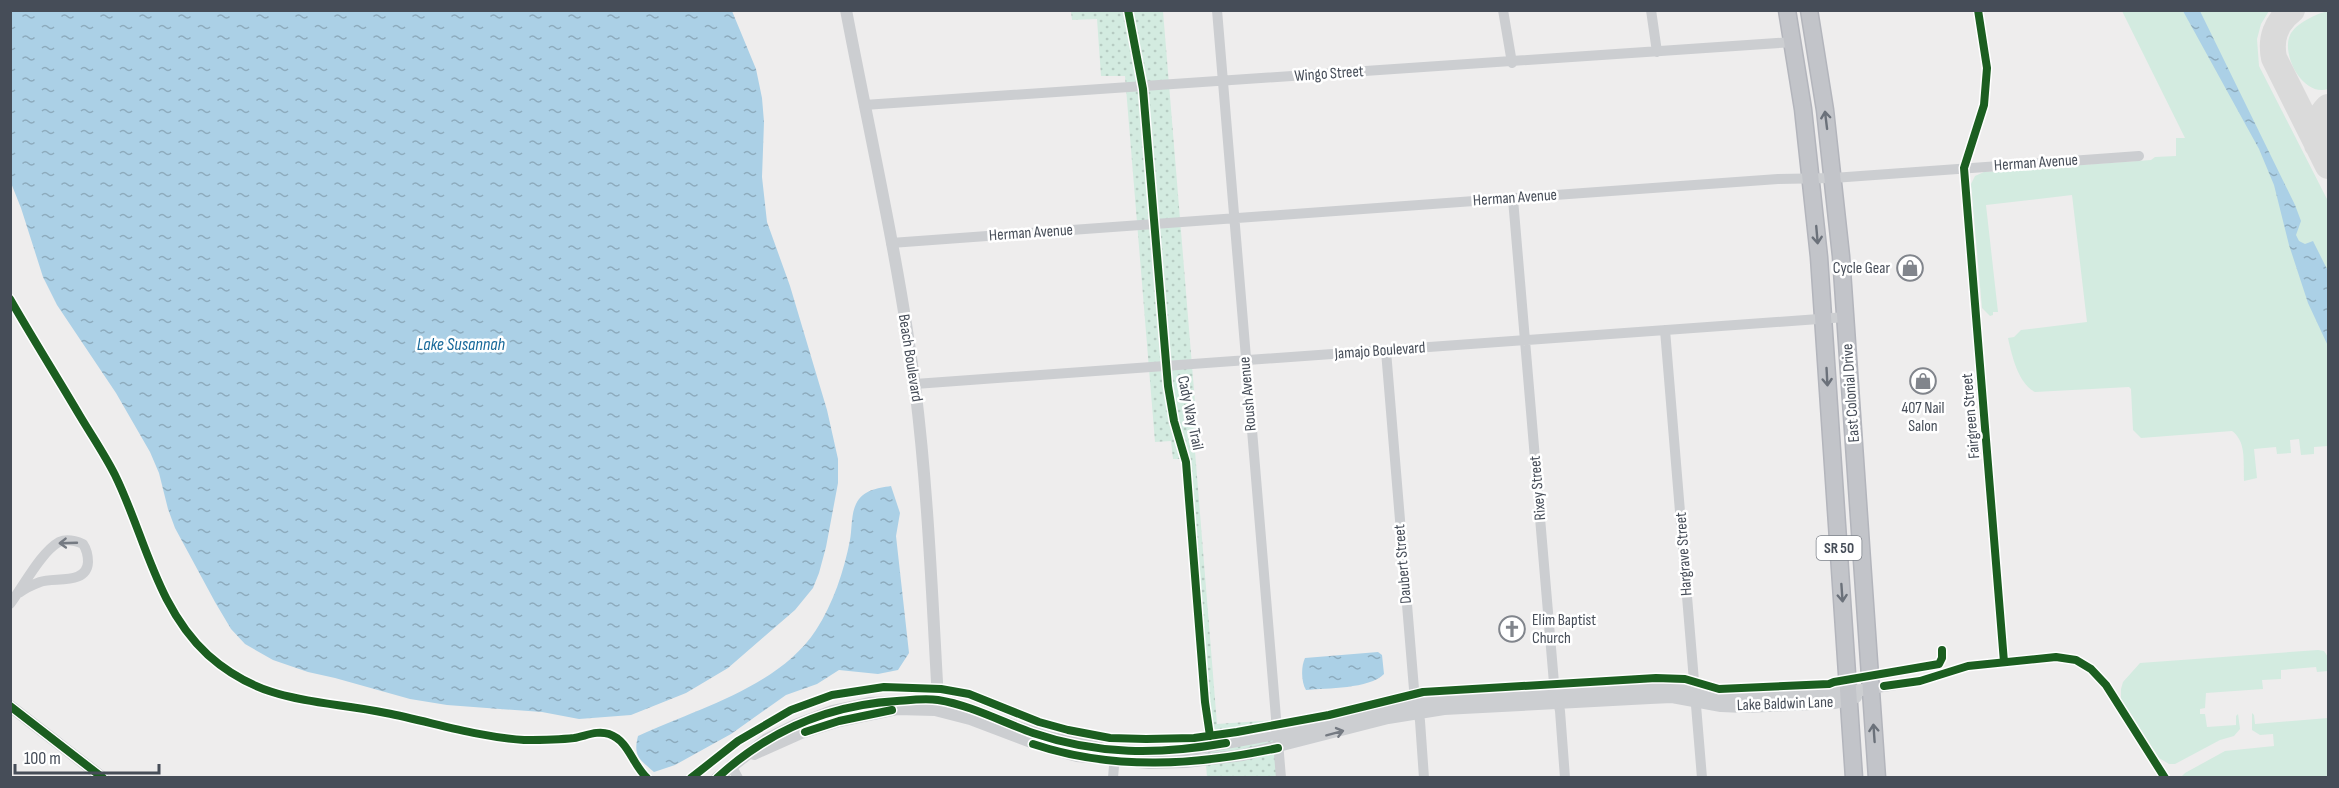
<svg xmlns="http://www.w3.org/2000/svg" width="2339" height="788" font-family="'Sofia Sans Condensed',sans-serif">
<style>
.grass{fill:#d3ebe0}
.park{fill:url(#park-dots)}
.water{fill:url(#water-ripples)}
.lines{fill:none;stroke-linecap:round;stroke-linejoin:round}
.taxiway{stroke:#dadada;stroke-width:26}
.trunk-casing{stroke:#b3b5bc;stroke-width:19}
.minor{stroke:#ccced1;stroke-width:10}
.tertiary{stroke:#ccced1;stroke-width:12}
.trunk{stroke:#c2c4c9;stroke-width:16}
.cycleway-casing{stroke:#fff;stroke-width:11}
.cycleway{stroke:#1b5e20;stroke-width:8}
.oneway{stroke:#6b717a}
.oneway2{stroke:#757a82}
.labels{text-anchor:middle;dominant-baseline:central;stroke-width:5;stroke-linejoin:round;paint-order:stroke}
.shield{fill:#fff;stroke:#7e828a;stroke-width:1.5}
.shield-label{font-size:15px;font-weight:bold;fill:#464d58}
.street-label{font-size:16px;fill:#464d58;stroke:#fff}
.poi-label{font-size:16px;fill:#464d58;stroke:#fff;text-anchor:end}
.water-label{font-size:18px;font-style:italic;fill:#18699a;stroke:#fff}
</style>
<defs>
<pattern id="park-dots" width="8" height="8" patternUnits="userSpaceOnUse" patternTransform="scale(1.5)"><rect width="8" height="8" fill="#d3ebe0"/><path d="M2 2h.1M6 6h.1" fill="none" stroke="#b6cbc2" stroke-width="1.8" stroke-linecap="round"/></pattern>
<pattern id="water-ripples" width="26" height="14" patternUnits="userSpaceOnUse" patternTransform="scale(1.5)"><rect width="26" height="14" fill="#abd0e6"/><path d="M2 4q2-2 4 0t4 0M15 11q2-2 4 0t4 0" fill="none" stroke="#8dabbd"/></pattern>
</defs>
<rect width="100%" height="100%" fill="#eeeded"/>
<!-- grass -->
<path class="grass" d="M2122 11H2269L2261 24 2257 39 2259 66 2328 201V446L2314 447V454L2301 455 2299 439 2290 440 2291 453 2277 454 2276 447 2254 449 2257 478 2244 481C2243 463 2247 442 2232 431L2141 438 2133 430 2131 389 2129 387 2035 392C2018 383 2012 356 2008 338L2014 337 2021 330 2087 322 2072 195 1986 205 1998 312H1993V315L1990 316 1982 308 1971 184 1975 176 1984 172 2151 160 2155 157 2176 156V138H2185Z
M2328 11V89C2303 97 2281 55 2290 35 2296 23 2316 14 2328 11Z
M2318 650 2324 651 2328 657V671L2317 672 2316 667 2281 670V679L2262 680 2263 689 2206 693 2205 708 2200 709V714H2205L2207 727 2236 725V716L2238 714 2240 729 2234 736 2220 740 2175 764H2169L2159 758 2121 700V689L2123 682 2140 663Z
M2252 713 2254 715 2255 724 2328 718V777H2181L2185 773 2225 751 2274 746 2273 734 2260 735 2252 730Z"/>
<!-- park -->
<path class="park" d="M1071 11H1163L1198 439H1194L1217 724 1276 720 1280 777H1207L1182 459H1173L1171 441 1155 442 1125 76H1101L1097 19 1072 20Z"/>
<!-- water -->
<path class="water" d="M10 11H732L756 69 762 98 764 122 762 177 767 222 790 286 827 410 838 459V483L826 547 819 573 813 588 795 610 728 668 686 693 631 715 579 719 542 712 447 705 410 699 335 678 308 672 273 660 245 644 231 629 215 602 175 528 168 509 159 473 150 452 116 393 57 305 43 277 21 208 11 183Z
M2183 11H2200L2295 205 2301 221 2296 235 2299 241 2305 244 2313 241 2328 271V346L2308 303 2289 245 2274 185 2259 149Z
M891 486 900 513 896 536 909 653 898 670 878 674 839 670 817 684 786 695 731 734 675 765 654 772C639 759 633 756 638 736 696 709 779 687 816 630 833 604 844 571 850 540 852 530 851 514 856 504 863 490 877 488 891 486Z
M1378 652 1382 655 1384 674C1369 689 1327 688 1306 690 1301 682 1301 666 1305 658Z"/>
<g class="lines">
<!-- taxiway -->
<path class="taxiway" d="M2292 10C2276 22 2270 39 2274 58L2328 166
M2317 145C2314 130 2317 118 2328 107"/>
<!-- trunk casing -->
<g class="trunk-casing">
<path id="trunk" d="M1787 10 1803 109 1819 257 1854 778
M1809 10 1825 110 1841 256 1877 778"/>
</g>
<!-- minor -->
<path class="minor" d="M1217 10 1281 778
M1503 10 1512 63
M1651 10 1657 52
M864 105 1793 42
M1964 168 2004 662
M1513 199 1554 683 1560 711 1565 778
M891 243 1778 179 1833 178 2139 156
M1665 330 1702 778
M1386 351 1414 689 1420 721 1424 778
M915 384 1846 317
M10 604C23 587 41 552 59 542 66 539 76 541 83 544 87 550 88 555 88 562 87 585 55 577 40 582 32 585 25 588 19 593
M1871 689 1920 681 1968 666 2056 657 2076 660 2091 669 2106 685 2165 778
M731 765 738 778
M1113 778 1115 754"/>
<!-- tertiary -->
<path class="tertiary" d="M846 10C870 136 899 261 915 387 928 490 932 596 938 700L936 706
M10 706 103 778
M754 754 801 733 839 721 897 709 935 710 970 719 1044 747 1077 756 1149 763 1186 762 1243 755 1388 718 1444 709 1650 698 1672 697 1721 706 1744 707 1835 703 1849 700 1856 697
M717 778 767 739 795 725 832 711 869 703 938 700 1047 737 1115 751 1145 752 1188 750 1302 729 1417 703 1444 700 1651 687H1670L1729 698 1834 693 1871 689"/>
<!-- trunk -->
<use href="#trunk" class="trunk"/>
<!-- cycleway casing -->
<g class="cycleway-casing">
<path id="cycleway" d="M1128 10 1143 89 1168 386 1174 421 1186 462 1205 702 1210 736
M1978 10 1987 68 1984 105 1964 168 2004 662
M10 299C33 339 57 377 80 416 92 436 105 455 115 475 145 536 156 607 208 655 264 705 318 699 386 713 432 722 477 737 524 740 540 740 557 740 574 738 586 736 597 730 609 734 629 741 632 764 647 778
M1884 686 1920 681 1968 666 2056 657 2076 660 2091 669 2106 685 2165 778
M10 706 103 778
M805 732 839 721 892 710
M1033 744C1113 771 1198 765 1278 748
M691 778 738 741 791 710 832 695 884 687 941 689 969 694 1039 722 1068 730 1110 738 1146 739 1194 738 1237 732 1329 715 1423 692 1656 678 1685 679 1719 689 1829 684 1834 682 1939 664 1942 658V650
M717 778C768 731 829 705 897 701 910 700 925 698 938 700 970 705 1002 722 1033 733 1098 755 1158 755 1226 743"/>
</g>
<!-- cycleway -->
<use href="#cycleway" class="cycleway"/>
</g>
<!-- one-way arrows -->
<defs><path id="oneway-shaft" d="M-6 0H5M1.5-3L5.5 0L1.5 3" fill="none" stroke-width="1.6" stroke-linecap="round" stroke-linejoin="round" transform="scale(1.5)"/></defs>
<g class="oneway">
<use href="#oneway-shaft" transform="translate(1826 120) rotate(-97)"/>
<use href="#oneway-shaft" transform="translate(1817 235) rotate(85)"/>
<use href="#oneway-shaft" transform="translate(1827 377) rotate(87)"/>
<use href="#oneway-shaft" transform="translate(1842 593) rotate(86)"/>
<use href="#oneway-shaft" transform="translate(1874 733) rotate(-94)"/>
</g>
<g class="oneway2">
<use href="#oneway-shaft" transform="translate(68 543) rotate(178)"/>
<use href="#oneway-shaft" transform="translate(1335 733) rotate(-15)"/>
</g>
<!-- icons -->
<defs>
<g id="shop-ring" transform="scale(1.35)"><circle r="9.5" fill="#fff" stroke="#81858c" stroke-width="1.5"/><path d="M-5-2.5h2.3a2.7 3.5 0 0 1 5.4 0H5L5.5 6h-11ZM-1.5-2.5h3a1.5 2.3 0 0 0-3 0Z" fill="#81858c"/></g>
<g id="church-ring" transform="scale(1.35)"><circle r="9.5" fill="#fff" stroke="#81858c" stroke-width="1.5"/><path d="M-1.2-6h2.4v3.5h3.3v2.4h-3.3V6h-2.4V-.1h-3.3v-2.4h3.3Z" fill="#81858c"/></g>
</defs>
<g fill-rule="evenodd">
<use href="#shop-ring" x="1910" y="268"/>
<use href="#shop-ring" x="1923" y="381"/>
<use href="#church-ring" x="1512" y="629"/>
</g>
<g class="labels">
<!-- shield labels -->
<rect class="shield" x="1816.5" y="536" width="45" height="24" rx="4.5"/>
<g class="shield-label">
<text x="1839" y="548">SR 50</text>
</g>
<!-- street labels -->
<g class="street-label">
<text transform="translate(1329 74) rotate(-4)">Wingo Street</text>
<text transform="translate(2036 163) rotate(-4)">Herman Avenue</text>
<text transform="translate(1515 198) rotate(-4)">Herman Avenue</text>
<text transform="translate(1031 233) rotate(-4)">Herman Avenue</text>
<text transform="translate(1380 351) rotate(-4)">Jamajo Boulevard</text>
<text transform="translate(910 358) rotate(81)">Beach Boulevard</text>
<text transform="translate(1851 393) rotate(-94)">East Colonial Drive</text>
<text transform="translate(1248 394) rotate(-95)">Roush Avenue</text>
<text transform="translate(1190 413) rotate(78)">Cady Way Trail</text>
<text transform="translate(1971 416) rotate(-95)">Fairgreen Street</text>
<text transform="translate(1538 488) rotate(-95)">Rixey Street</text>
<text transform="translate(1684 554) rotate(-94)">Hargrave Street</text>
<text transform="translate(1403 564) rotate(-95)">Daubert Street</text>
<text transform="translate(1785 704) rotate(-2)">Lake Baldwin Lane</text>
</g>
<!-- poi labels -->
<g class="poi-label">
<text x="1890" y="268">Cycle Gear</text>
<text x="1923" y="408" text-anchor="middle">407 Nail<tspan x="1923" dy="18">Salon</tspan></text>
<text x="1532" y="620" text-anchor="start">Elim Baptist<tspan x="1532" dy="18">Church</tspan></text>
</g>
<!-- water labels -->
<g class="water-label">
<text x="461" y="344">Lake Susannah</text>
</g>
</g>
<!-- border -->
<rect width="2339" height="788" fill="none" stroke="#464d58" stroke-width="24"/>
<!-- scale -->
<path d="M15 764v9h144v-9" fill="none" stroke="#464d58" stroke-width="3"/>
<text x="24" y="764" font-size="18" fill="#464d58" stroke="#ffffff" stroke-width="4.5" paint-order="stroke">100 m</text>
</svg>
